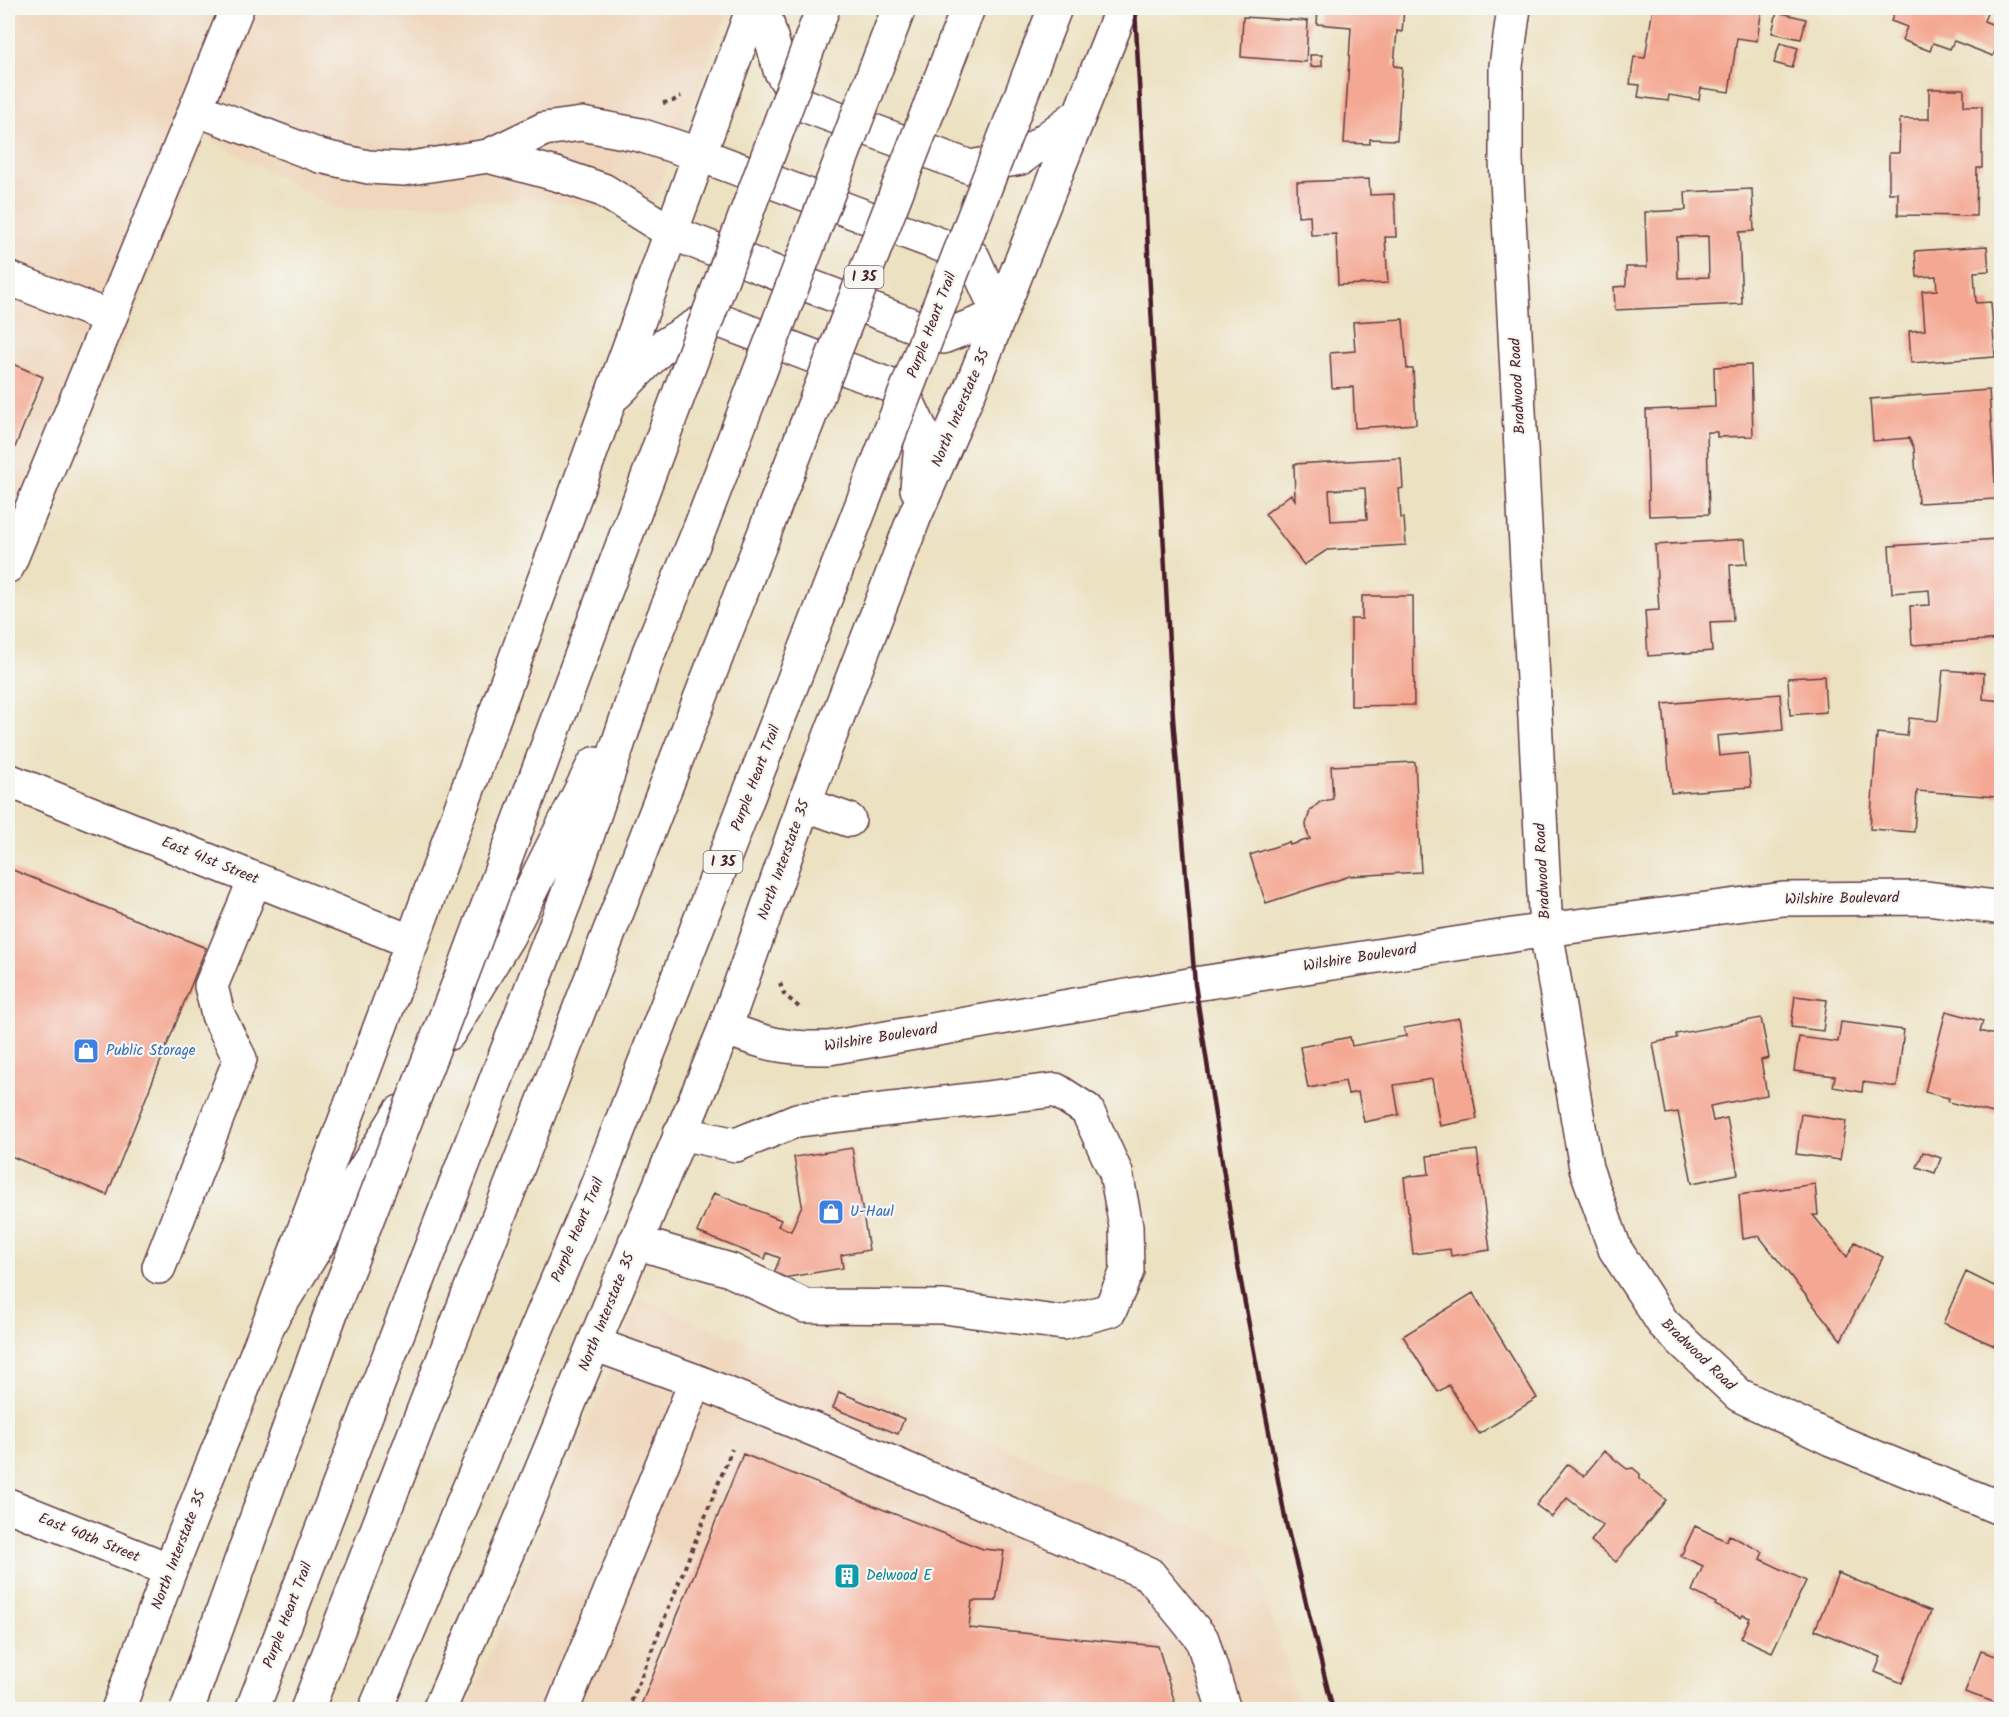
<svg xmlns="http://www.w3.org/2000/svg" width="2009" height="1717" font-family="Kalam,sans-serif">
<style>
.built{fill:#efd6bc}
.building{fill:#f4a893;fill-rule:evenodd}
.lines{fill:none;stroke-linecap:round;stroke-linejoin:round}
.minor-casing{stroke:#623c42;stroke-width:36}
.major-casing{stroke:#623c42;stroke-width:36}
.highway-casing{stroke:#623c42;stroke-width:36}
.path{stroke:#623c42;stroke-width:4;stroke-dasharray:4.5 4.5;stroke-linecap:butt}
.minor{stroke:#fff;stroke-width:33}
.major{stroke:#fff;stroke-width:33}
.highway{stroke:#fff;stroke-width:33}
.rail{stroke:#4a1f2b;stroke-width:4.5}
.highway-bridge-casing{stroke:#623c42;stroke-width:36;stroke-linecap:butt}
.highway-bridge{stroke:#fff;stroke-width:33}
.labels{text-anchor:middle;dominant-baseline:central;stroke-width:4.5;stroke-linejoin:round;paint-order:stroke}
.shield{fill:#f6f6f2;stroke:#7e6067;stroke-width:1.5}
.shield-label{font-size:14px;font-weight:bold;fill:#4a1f2b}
.street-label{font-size:15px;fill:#4a1f2b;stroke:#f6f6f2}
.shop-label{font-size:15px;fill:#366cbe;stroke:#f6f6f2;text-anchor:start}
.culture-label{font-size:15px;fill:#0d838f;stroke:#f6f6f2;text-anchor:start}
</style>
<rect width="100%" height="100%" fill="#f6f6f2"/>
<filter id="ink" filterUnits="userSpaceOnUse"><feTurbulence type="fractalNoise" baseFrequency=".0167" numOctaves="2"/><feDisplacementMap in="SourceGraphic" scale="12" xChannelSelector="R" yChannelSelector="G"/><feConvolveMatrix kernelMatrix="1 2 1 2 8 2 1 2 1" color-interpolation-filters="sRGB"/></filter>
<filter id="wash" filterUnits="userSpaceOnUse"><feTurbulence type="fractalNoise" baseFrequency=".008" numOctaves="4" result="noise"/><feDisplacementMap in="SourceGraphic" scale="24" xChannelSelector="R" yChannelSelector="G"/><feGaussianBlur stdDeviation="1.35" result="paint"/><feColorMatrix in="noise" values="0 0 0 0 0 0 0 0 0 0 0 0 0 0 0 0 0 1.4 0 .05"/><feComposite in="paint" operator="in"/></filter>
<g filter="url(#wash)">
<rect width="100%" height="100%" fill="#ece1c1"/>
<!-- built -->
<path class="built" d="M8 8H729L647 216 537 198 336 209 207 137 8 618Z
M641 1299 1250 1549 1301 1709 466 1710Z"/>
<g id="blocks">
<!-- building -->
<path class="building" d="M1318 8H1404L1402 32 1397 31 1394 66 1402 67 1397 140 1370 139V144L1344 143 1351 27 1317 24Z
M1653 8H1762L1757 41 1737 38 1729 92 1701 88 1699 100 1669 95 1668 101 1638 97 1640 85 1630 84 1634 57 1645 58Z
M1896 8H1989L1984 21 2002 28V34L1993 56 1954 41 1950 49 1933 43 1930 51 1902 40 1907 27 1891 21Z
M1777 12 1806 19 1801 39 1772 33Z
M1243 17 1308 21 1306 62 1241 57Z
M1780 43 1798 48 1792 68 1774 63Z
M1310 55H1322V66L1311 67Z
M1929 89H1964V106H1982V168H1977L1976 216 1898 215V193H1889V153H1899L1900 119H1929Z
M1369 179 1370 195 1394 194 1396 237H1385L1388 283 1338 285 1336 234 1311 235 1310 215 1298 216 1297 182Z
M1752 189 1754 231 1739 232 1742 304 1615 310 1614 287 1626 286V267H1647L1645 212 1686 210 1685 192ZM1708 236 1709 277 1678 278 1677 237Z
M1987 246 1989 271 1974 272 1976 303 1991 302 1995 357 1911 363 1909 331 1925 330 1922 291 1937 290 1936 276 1917 277 1915 251Z
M1403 319 1407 369H1413L1416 424 1355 428 1353 387 1332 388 1330 353 1355 351 1353 322Z
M8 362 43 377 8 465Z
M1751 365 1753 436 1717 437V432H1707L1709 514 1649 516 1646 410 1715 407 1714 367Z
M1989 390 1996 499 1918 503 1914 448 1909 438 1873 441 1870 399Z
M1401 458 1403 488 1399 489 1401 518H1404L1406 545 1327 550 1304 565 1265 514 1291 494 1295 500 1294 464ZM1365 488 1367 519 1331 521 1329 490Z
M1745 539 1747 564 1730 565 1733 621 1710 622 1712 651 1648 656 1645 611 1659 610 1655 545Z
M1997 539 2002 639 1912 645 1910 606 1930 605 1929 590 1892 593 1889 546Z
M1362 596H1413L1414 705 1351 706V619H1362Z
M1943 670 1984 673 1983 699 2002 701V754L1998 797 1917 791 1914 832 1870 829 1877 733 1907 736 1909 718 1938 721Z
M1824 676 1826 712 1790 715 1788 678Z
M1780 694 1783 730 1717 736 1719 756 1748 753 1751 787 1671 793 1663 704Z
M1415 762 1421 872 1350 876 1266 903 1250 855 1289 842 1290 845 1310 839 1307 832 1306 824 1310 811 1320 802 1333 799 1331 766Z
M8 868 206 948 107 1195 8 1155Z
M1795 996 1827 1000 1823 1031 1791 1027Z
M1946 1011 1983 1021 1980 1031 2002 1037V1115L1948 1102 1949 1098 1925 1092Z
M1459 1018 1477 1119 1440 1126 1432 1079 1394 1085 1399 1115 1364 1122 1358 1092 1348 1094 1345 1081 1308 1088 1300 1047 1350 1037 1352 1046 1406 1036 1404 1028Z
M1761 1018 1769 1058 1761 1060 1767 1095 1710 1106 1713 1121 1727 1118 1738 1174 1692 1183 1678 1112 1666 1114 1653 1043 1677 1038 1676 1034Z
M1841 1022 1904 1030 1897 1087 1863 1082 1862 1092 1833 1087 1835 1076 1794 1071 1799 1037 1838 1042Z
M1801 1114 1846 1121 1840 1160 1796 1154Z
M852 1148 869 1250 841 1255 843 1268 771 1280 780 1258 767 1253 765 1259 697 1232 714 1193 781 1220 778 1226 791 1231 802 1205 794 1157Z
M1477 1150 1490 1250 1451 1256 1450 1249 1413 1254 1404 1177 1429 1174 1427 1156Z
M1923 1152 1941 1158 1935 1173 1917 1167Z
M1815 1184 1818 1215H1813L1847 1257 1855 1242 1883 1257 1841 1340 1759 1236 1743 1239 1739 1195Z
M1966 1272 1994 1286 1998 1277 2002 1279V1349L1943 1323Z
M1473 1293 1537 1398 1479 1434 1449 1385 1438 1392 1403 1336Z
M839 1392 904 1419 898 1434 833 1408Z
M1604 1451 1627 1469 1633 1468 1640 1474V1479L1666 1500 1616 1562 1591 1541 1603 1526 1567 1498 1552 1517 1536 1505 1568 1464 1584 1476Z
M743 1454 983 1549 1004 1551 996 1601H972L969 1628 1158 1646 1177 1710H639Z
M1695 1526 1726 1541 1729 1535 1763 1552 1760 1559 1806 1581 1772 1652 1741 1638 1750 1618 1743 1615 1741 1618 1715 1605 1716 1603 1692 1591 1703 1566 1681 1556Z
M1838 1573 1931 1611 1902 1683 1875 1672 1881 1657 1815 1630Z
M1981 1651 2002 1658V1705L1965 1692Z"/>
</g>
</g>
<g filter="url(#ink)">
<use href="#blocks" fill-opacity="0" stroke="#623c42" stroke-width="1.5"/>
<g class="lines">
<!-- minor casing -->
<g class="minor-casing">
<path id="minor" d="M1514 8 1506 66V160L1546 930 1586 1168 1615 1249 1663 1323 1739 1395 1831 1439 2002 1509
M196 109 320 156 368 167 404 169 488 156 544 129 582 124 640 135 698 154 973 257 999 315 943 337 672 233 603 190 556 174 488 156
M8 278 109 317
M8 566 237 8
M8 780 412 942
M804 804 849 820
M725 1028C765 1044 785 1049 829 1048L1195 984 1546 930 1783 899 1927 898 2002 908
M635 1242 730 1270 805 1306 944 1307 1063 1323 1110 1310 1127 1271 1126 1226 1116 1173 1087 1110 1056 1090 797 1120 736 1145 680 1133
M159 1267 240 1059 218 1015 211 986 255 879
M594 1344 696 1381 825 1434 1149 1574 1202 1639 1224 1710
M8 1505 170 1570
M562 1710 696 1381"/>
</g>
<!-- major casing -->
<g class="major-casing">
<path id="major" d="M763 8 780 70 801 104 970 167 1021 158 1078 115
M617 393 663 346 710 317 902 390 922 432 917 489
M118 1710 170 1570 269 1323 412 942 753 8
M439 1710 512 1541 725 1028 804 804 914 518 970 390 1122 8"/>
</g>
<!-- highway casing -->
<g class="highway-casing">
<path id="highway" d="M449 1033 508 936 594 764
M269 1323 400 1112
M252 1710 567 896 649 652 700 528
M307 1710 759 547"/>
</g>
<!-- path -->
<path class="path" d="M663 103 673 101 681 96
M780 983 784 994 801 1009
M628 1710 732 1449"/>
<!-- minor -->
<use href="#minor" class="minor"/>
<!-- major -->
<use href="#major" class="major"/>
<!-- highway -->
<use href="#highway" class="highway"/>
<!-- rail -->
<path class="rail" d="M1135 8 1173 718 1195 984 1238 1266 1286 1523 1333 1710"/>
<!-- highway-bridge casing -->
<g class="highway-bridge-casing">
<path id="highway-bridge" d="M700 528 899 8
M759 547 968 8
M187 1710 333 1307 465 967 823 8
M375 1710 592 1198 1055 8"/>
</g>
<!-- highway-bridge -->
<use href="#highway-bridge" class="highway-bridge"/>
</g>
</g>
<!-- icons -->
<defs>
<g id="shop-square" transform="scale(1.35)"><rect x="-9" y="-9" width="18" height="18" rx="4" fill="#3f7fe0" stroke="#f6f6f2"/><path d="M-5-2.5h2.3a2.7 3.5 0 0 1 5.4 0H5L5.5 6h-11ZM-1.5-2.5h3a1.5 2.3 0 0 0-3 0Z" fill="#fff"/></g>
<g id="building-square" transform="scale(1.35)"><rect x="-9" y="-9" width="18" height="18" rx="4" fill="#0f9aa8" stroke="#f6f6f2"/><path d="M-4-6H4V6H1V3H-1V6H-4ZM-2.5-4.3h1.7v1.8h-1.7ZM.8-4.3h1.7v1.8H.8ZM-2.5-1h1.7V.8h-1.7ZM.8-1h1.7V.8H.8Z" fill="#fff"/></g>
</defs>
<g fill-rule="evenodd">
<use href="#shop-square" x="86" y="1051"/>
<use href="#shop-square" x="831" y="1212"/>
<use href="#building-square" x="847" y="1576"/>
</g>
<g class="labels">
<!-- shield labels -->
<g class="shield">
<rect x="844.5" y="266" width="39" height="22" rx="4.5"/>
<rect x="703.5" y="851" width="39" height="22" rx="4.5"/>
</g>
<g class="shield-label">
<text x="864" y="277">I 35</text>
<text x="723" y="862">I 35</text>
</g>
<!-- street labels -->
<g class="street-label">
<text transform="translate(932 325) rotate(-69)">Purple Heart Trail</text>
<text transform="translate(1518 386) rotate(-93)">Bradwood Road</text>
<text transform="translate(961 408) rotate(-67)">North Interstate 35</text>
<text transform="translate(756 778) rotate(-69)">Purple Heart Trail</text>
<text transform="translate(784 860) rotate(-70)">North Interstate 35</text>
<text transform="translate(210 861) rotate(22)">East 41st Street</text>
<text transform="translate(1543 871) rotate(-93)">Bradwood Road</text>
<text transform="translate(1842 899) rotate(-1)">Wilshire Boulevard</text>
<text transform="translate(1360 958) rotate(-9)">Wilshire Boulevard</text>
<text transform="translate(881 1038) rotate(-9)">Wilshire Boulevard</text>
<text transform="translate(578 1230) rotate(-67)">Purple Heart Trail</text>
<text transform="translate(607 1312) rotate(-68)">North Interstate 35</text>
<text transform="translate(1698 1355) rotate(44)">Bradwood Road</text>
<text transform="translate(89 1538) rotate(22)">East 40th Street</text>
<text transform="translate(179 1550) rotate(-69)">North Interstate 35</text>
<text transform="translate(288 1615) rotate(-69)">Purple Heart Trail</text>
</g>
<!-- shop labels -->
<g class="shop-label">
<text x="106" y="1051">Public Storage</text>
<text x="850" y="1212">U-Haul</text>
</g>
<!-- culture labels -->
<g class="culture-label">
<text x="866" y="1576">Delwood E</text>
</g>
</g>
<!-- margin -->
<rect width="2009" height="1717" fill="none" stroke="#f6f6f2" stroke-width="30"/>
</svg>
